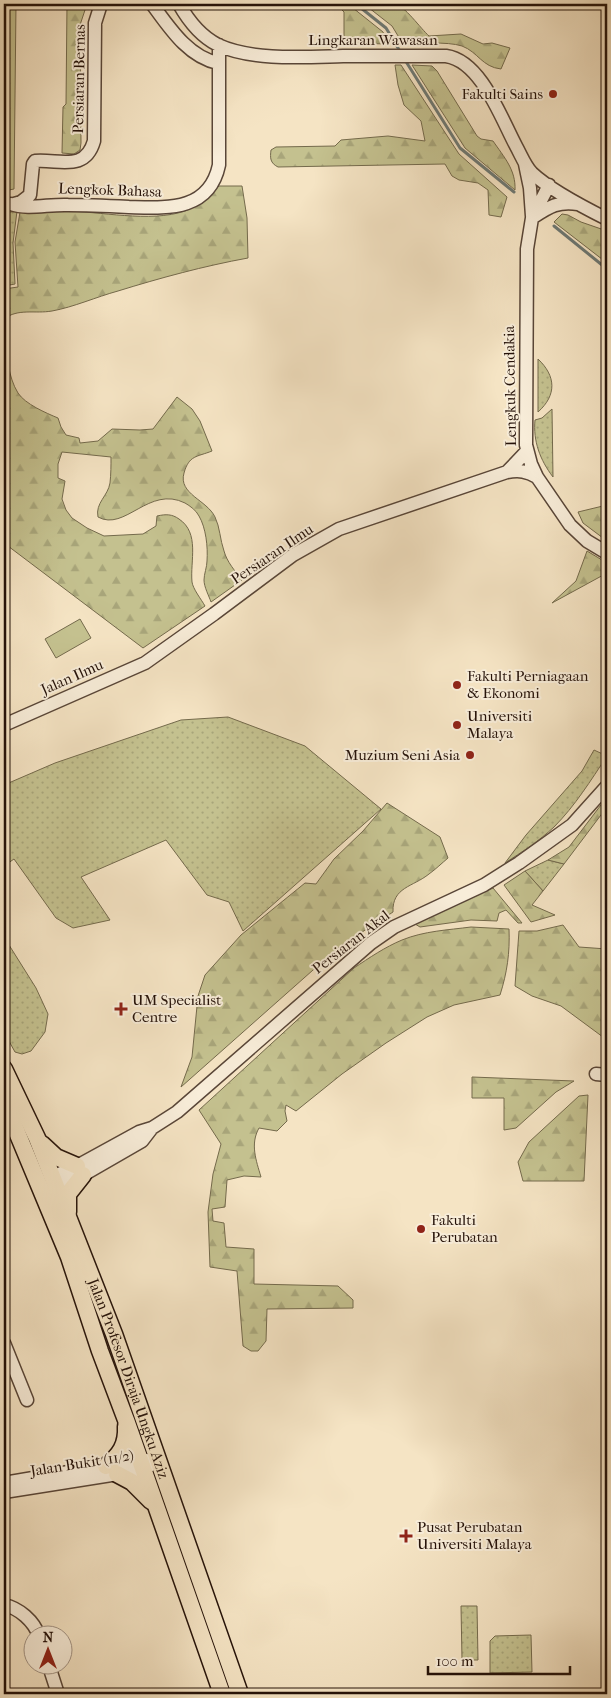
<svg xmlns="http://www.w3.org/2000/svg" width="611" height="1698" font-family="'IM FELL French Canon',serif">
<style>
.grass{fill:url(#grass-dots);stroke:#746a4c}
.forest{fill:url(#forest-firs);stroke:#746a4c}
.pitch{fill:#c4c18f;stroke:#746a4c}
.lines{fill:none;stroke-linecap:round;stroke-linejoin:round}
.stream{stroke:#6e7974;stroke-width:3}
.minor-casing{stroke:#594638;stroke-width:15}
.major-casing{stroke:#251209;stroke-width:19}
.minor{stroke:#f8edd9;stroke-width:12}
.major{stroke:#f5e4c4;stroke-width:16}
.poi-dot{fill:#8f2418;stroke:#f8edd9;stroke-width:2}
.labels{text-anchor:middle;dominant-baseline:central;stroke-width:4;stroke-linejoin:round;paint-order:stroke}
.street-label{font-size:15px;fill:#251209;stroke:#f8edd9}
.poi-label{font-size:15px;fill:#251209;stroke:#f8edd9;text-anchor:start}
</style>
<defs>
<pattern id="grass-dots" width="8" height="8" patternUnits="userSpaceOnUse" patternTransform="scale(1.25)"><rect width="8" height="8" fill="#c4c18f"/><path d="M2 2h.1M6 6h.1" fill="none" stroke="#a8a57a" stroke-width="1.8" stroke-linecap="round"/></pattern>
<pattern id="forest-firs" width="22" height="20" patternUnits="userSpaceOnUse" patternTransform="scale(1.25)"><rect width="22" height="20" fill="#c4c18f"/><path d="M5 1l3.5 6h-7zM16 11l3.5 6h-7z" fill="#a8a57a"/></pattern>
</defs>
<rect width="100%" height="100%" fill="#f5e4c4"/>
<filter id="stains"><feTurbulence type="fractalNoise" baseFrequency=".004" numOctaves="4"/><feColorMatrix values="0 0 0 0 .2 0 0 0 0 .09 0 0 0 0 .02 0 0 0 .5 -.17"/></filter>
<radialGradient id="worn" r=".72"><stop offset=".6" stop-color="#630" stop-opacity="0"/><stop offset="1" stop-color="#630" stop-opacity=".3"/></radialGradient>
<!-- grass -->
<path class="grass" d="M17 211 13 243 15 284 4 286V213Z
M538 359C556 376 557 395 538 412Z
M552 409 553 477C540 460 533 441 535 420L542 418Z
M228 717 305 746 381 809 243 931 229 902 207 895 166 840 81 877 110 920 73 928 56 918 14 859 4 866V785L55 763 181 720Z
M594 750 607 756C591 780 575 806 554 827 539 841 522 852 505 863L526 835 582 771Z
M548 860 564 864 543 891 525 871Z
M4 937 36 988 48 1014 45 1032 31 1051 22 1054 15 1052 4 1032Z
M461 1606H477L478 1660H462Z
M531 1635 532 1672 490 1673V1641L495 1636Z"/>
<!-- forest -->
<path class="forest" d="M4 4H16L14 189 4 191Z
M67 4H90L85 10 80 25 81 143 80 150 74 154 62 153 63 107 66 104Z
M336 4H348L383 32 388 44 344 43V12Z
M364 4C374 4 386 2 395 4 404 5 421 29 429 36L461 34 483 44 492 43 510 48 501 69C482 67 478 52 462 46 446 41 420 44 403 44L392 26Z
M395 65H401L459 154 507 197 501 217 489 215 488 190 478 183 459 180 452 176 445 164 278 167C270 163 270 158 271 150L276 147 335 146 341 140 388 136 425 141 421 121 404 105 398 85Z
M412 65 432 66 437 71 477 136 481 139 493 141C504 157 516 170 515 190L465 148Z
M219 186H242L247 218 248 258C204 266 160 278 118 291 96 297 74 307 52 311 35 314 18 308 4 319V289L18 287 15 242 20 212C34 211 48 210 63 211 99 211 150 223 185 211 198 206 209 196 219 186Z
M562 214 568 215 581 222 607 231V263L554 222Z
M4 337C7 355 8 377 18 393 25 404 46 413 58 418L61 427 66 435 79 438 80 443 98 441 112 429 140 430 153 429 177 397 192 409 200 421 212 451C197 457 189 455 184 473 178 494 207 500 215 517 220 527 220 540 224 551 227 562 235 571 242 580L211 602C209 596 204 587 204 580 204 574 207 567 207 561 208 547 206 528 199 516 196 510 190 506 185 503 149 485 125 532 98 517 95 503 108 496 110 483 111 474 111 465 111 457L62 452 58 464V478L65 481 62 499 66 510 72 518 87 528 104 536 143 534 156 526 157 516C166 514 172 514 179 519 200 533 190 561 192 582 193 589 201 599 205 606L143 648 4 543Z
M607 505V541L583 523 578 512Z
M587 551 607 563V573L552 603 576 581Z
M607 797V807L564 864 548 860 569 847Z
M387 803 440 837 448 858C442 863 436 869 429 874 413 887 392 887 393 912L339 947 181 1087 192 1057 198 996 205 975 241 935 305 883 316 884 334 859 363 831Z
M525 871 543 891 532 905 555 915 531 922 504 885Z
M493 888 522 923H518L506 910 499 913 497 921 471 920 420 927 415 924Z
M563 925 579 947 607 949V1040L561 1006 532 996 515 986 519 931H537Z
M471 927 509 929C510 953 507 973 500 995L454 1005 427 1017 386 1043 342 1074 296 1111 286 1105 285 1111 287 1121 277 1131 259 1128C250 1144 256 1160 261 1177L244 1176 227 1180 225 1207 212 1209 213 1221 224 1223 226 1247 254 1249V1284L338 1286 353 1300V1308L267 1309 266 1341 258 1351H251L243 1346 237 1271 210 1267 208 1212 213 1174 221 1144 199 1110 354 968C369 958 385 947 402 940 424 931 448 930 471 927Z
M472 1078V1077L574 1081 556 1092 516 1128 504 1130V1098H472Z
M588 1095 584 1181H523L518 1162 529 1142 579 1096Z"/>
<!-- pitch -->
<path class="pitch" d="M80 619 91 638 56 658 45 639Z"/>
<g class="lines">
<!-- stream -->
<path class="stream" d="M356 4 386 28 401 53
M405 60 460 148 514 192
M554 226 607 269"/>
<!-- minor casing -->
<g class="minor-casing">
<path id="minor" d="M152 4C169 27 188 57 218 63
M179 4C188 20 200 36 218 45 253 61 305 57 343 56 377 56 411 56 446 56 481 61 501 118 516 146 521 155 525 166 532 173 550 190 585 208 607 219
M525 164 530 188 532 216
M549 185 532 218 527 249 526 445 531 464 537 477 570 525 587 541 607 553
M11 204C28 210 49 204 68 205 88 205 109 206 129 207 166 208 209 212 219 165V45
M14 204 21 202 30 195 33 164 35 161C60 159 85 172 94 141L95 23 101 4
M532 218C549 207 557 201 578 204
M527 451 507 472C519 470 527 471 537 477
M4 725 145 663 214 614 293 555 339 529 507 472
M596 1074 607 1075
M52 1177 77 1166 139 1132 152 1128 177 1112 371 943 394 927 484 885 519 863 572 825 607 786
M57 1187 83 1175 142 1141 152 1128
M4 1343 27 1400
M4 1483 139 1460H147
M4 1492 143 1470 157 1461
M4 1605C19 1608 34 1621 39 1636
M49 1666 58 1694"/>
</g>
<!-- major casing -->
<g class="major-casing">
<g id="major">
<path id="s1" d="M4 1069 37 1138 114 1334 240 1694"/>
<path d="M4 1101 69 1257 100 1351 126 1420 222 1694"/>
<path d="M42 1144 56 1157 77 1166"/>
<path d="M68 1212V1194L83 1175"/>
<path d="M106 1466C120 1455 127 1445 126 1426"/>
<path d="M117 1474 132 1482 151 1501"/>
</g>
</g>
<!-- minor -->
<use href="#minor" class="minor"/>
<!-- major -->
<use href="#major" class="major"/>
</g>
<!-- markers -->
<g class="poi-dot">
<circle cx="553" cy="94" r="5"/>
<circle cx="457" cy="685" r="5"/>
<circle cx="457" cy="725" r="5"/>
<circle cx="470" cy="755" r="5"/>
<path d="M118.5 1001.5h5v5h5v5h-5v5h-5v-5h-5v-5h5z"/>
<circle cx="421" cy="1229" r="5"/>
<path d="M403.5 1528.5h5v5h5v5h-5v5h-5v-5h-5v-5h5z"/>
</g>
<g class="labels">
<!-- street labels -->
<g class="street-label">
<text x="373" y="40">Lingkaran Wawasan</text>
<text transform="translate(79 79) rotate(-89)">Persiaran Bernas</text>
<text transform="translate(110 190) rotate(2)">Lengkok Bahasa</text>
<text transform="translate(510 386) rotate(-91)">Lengkuk Cendakia</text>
<text transform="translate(272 554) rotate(-34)">Persiaran Ilmu</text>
<text transform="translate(72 677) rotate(-24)">Jalan Ilmu</text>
<text transform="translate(351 942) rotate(-38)">Persiaran Akal</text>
<text stroke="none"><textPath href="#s1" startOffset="334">Jalan Profesor Diraja Ungku Aziz</textPath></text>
<text transform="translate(82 1463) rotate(-9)">Jalan Bukit (11/2)</text>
</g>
<!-- poi labels -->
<g class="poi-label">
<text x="543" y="94" text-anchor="end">Fakulti Sains</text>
<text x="467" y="676">Fakulti Perniagaan<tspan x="467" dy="17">&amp; Ekonomi</tspan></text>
<text x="467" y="716">Universiti<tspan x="467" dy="17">Malaya</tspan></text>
<text x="460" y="755" text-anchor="end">Muzium Seni Asia</text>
<text x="132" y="1000">UM Specialist<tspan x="132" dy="17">Centre</tspan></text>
<text x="431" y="1220">Fakulti<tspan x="431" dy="17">Perubatan</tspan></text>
<text x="417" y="1527">Pusat Perubatan<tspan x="417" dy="17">Universiti Malaya</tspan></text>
</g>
</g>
<!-- margin -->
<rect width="611" height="1698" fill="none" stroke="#f5e4c4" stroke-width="20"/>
<rect x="5" y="5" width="601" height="1688" fill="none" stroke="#251209" stroke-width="2.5"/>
<rect x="10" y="10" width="591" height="1678" fill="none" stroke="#251209"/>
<!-- north arrow -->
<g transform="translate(48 1650)"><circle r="24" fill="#f8edd9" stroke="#a49586"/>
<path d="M0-4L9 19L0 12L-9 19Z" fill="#8f2418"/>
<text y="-8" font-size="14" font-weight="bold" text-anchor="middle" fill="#251209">N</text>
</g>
<!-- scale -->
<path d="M428 1666v8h142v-8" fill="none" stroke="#251209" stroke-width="2.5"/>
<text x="436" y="1666" font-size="15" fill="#251209" stroke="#f8edd9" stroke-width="4" paint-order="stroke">100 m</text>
<rect width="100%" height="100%" filter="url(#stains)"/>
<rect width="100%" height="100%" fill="url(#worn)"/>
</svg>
